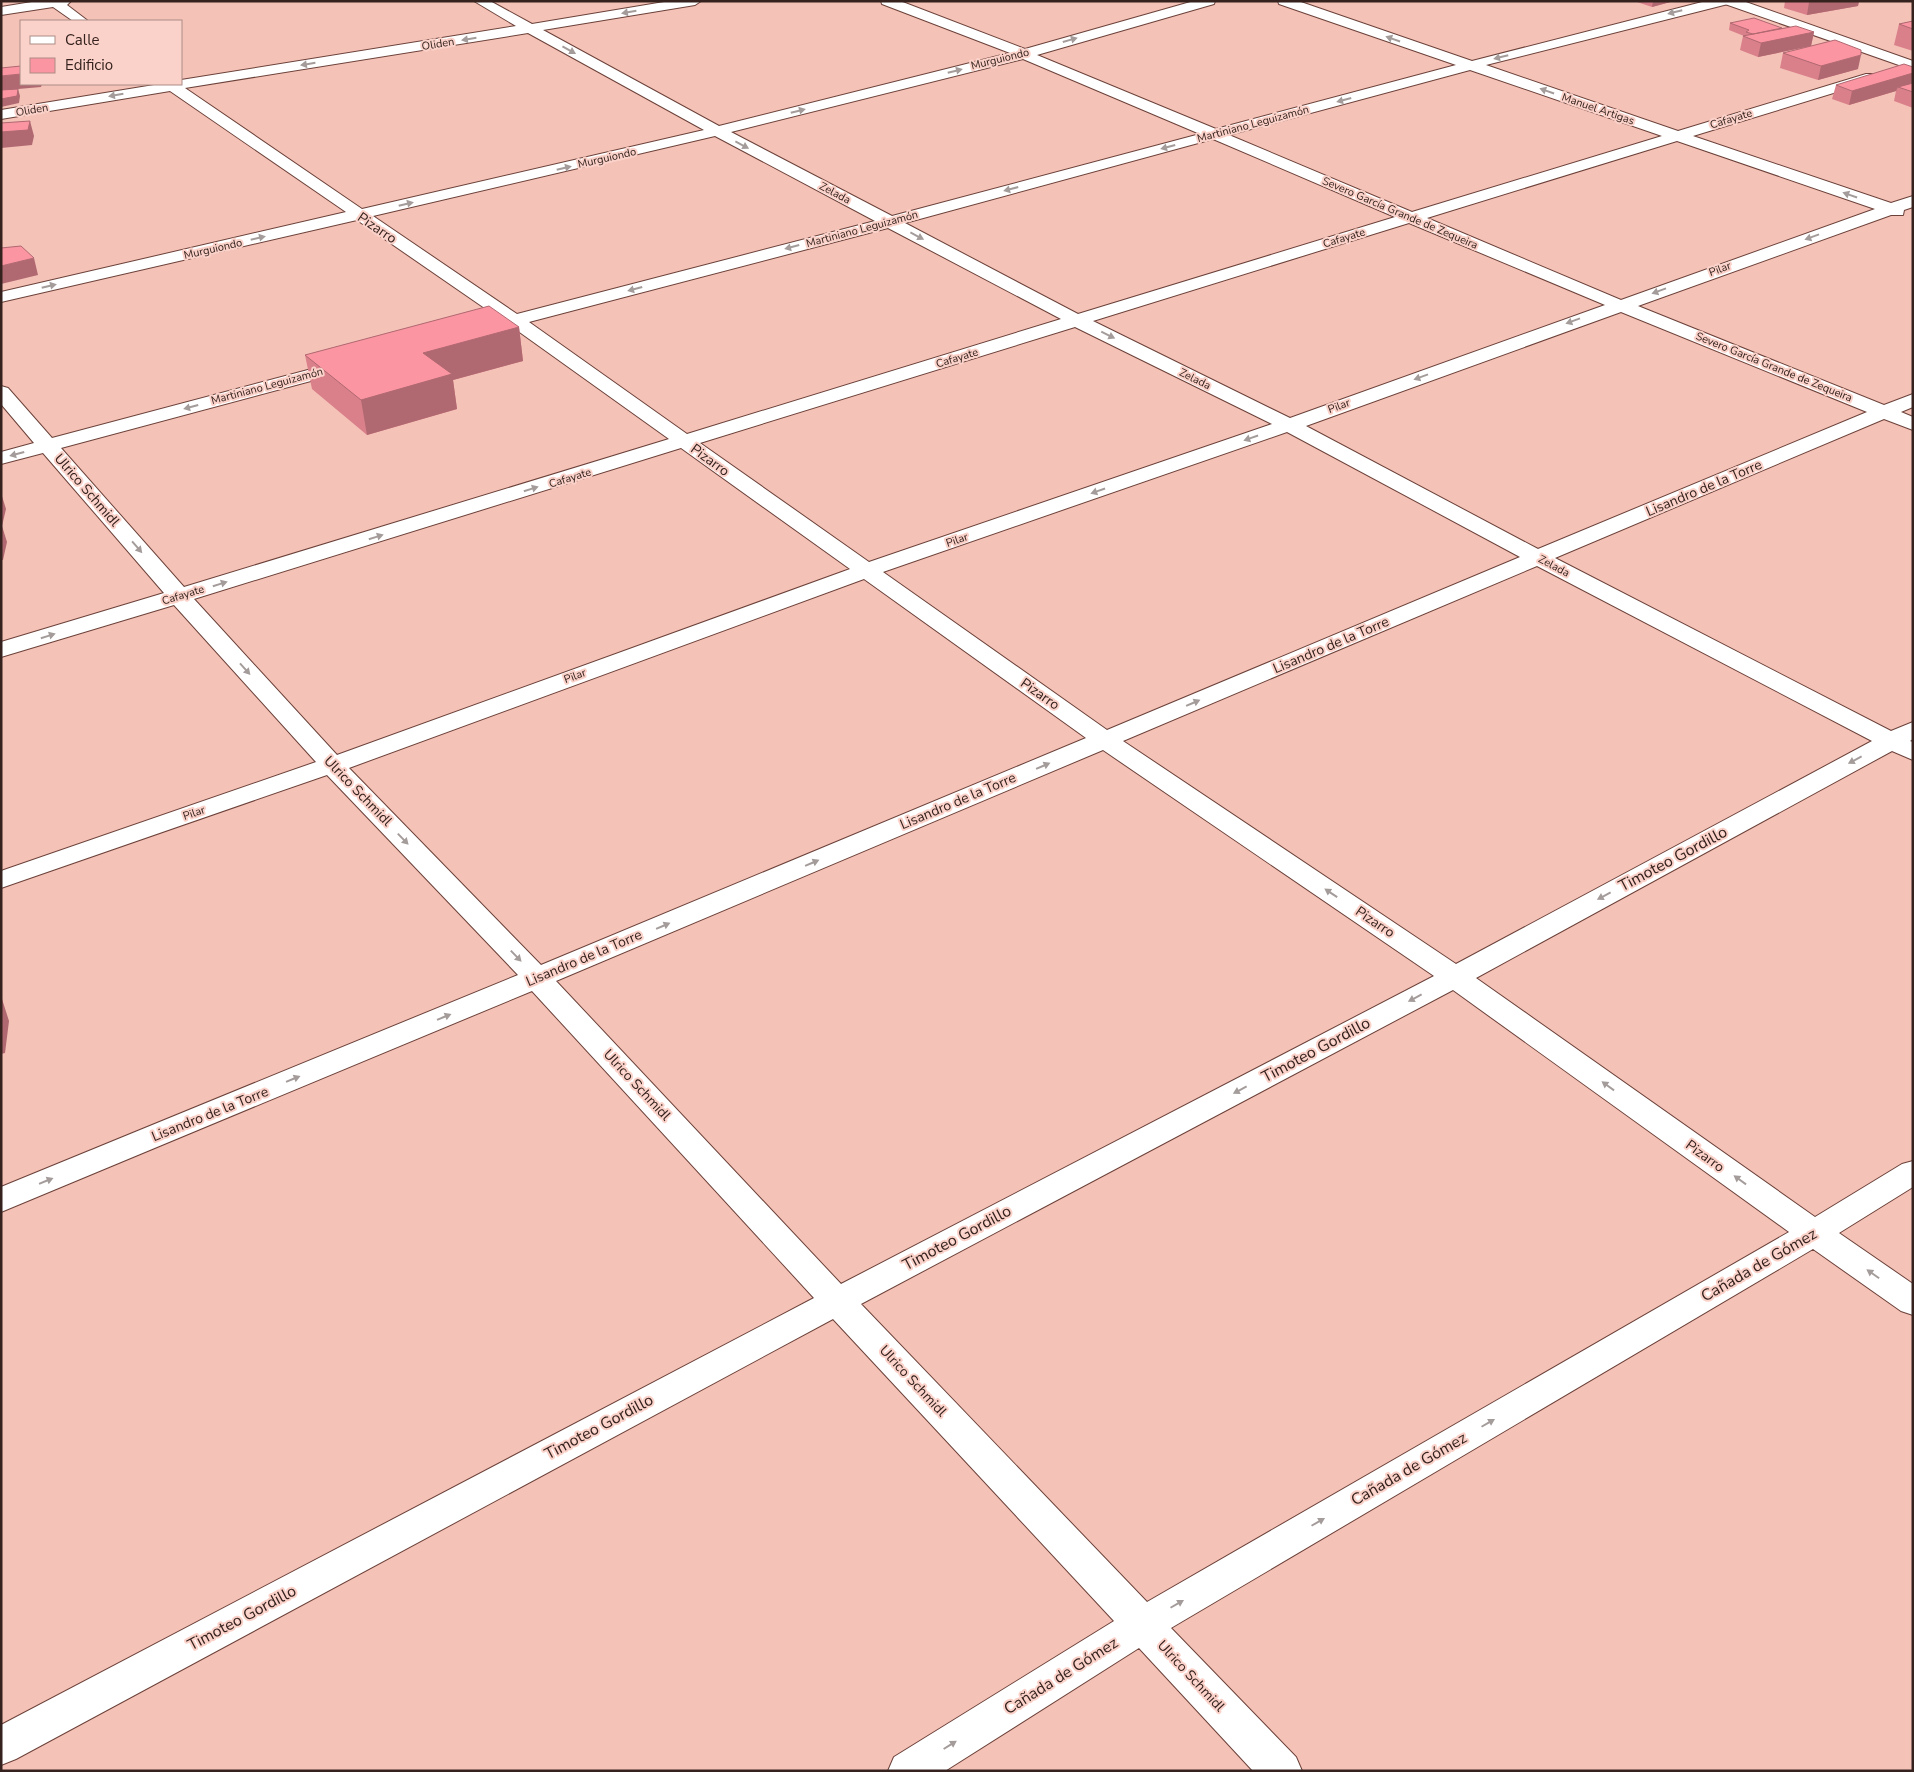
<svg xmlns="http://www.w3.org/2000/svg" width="1914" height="1772" font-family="'Nunito Sans',sans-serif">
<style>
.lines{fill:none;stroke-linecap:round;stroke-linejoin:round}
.minor-casing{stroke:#6b4139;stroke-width:2}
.major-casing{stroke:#6b4139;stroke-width:2}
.minor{fill:#fff;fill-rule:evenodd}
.major{fill:#fff;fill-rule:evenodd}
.wall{fill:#d9808b}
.shaded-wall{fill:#b06871}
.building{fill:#fc95a2;stroke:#b06871}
.oneway{fill:#a49c9a}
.labels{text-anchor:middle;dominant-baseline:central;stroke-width:4;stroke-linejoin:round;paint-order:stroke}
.far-street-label{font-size:11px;fill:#35221e;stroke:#fbd2c9}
.street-label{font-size:14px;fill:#35221e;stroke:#fbd2c9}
.near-street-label{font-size:16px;fill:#35221e;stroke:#fbd2c9}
</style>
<rect width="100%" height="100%" fill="#f5c2b7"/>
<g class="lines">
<!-- minor casing -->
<g class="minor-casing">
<path id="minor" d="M38 1H71L67 5 88 21H73L53 7 1 15V7Z
M474 1H490L532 24 670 1H701L695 5 543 30 719 126 1010 53 882 4 881 1H900L1025 49 1194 1H1215L1214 4 1037 55 1216 129 1456 65 1279 4 1278 1H1298L1472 61 1706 1H1729L1728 4 1486 65 1678 131 1866 74H1876L1878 77 1876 80 1693 136 1891 203 1913 196V207L1904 210 1903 215H1891L1638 306 1884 405 1913 394V407L1901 412 1913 417V430L1884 419 1555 558 1891 731 1913 722V739L1910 741 1913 742V760L1892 751 1476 978 1815 1217 1902 1164 1913 1161V1187L1839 1233 1913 1284V1315L1901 1311 1813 1249 1171 1628 1296 1757 1302 1771H1253L1139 1648 945 1771H888L894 1757 1114 1621 833 1319 16 1759 1 1765V1725L814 1298 532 991 1 1212V1187L518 975 327 775 1 888V871L316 762 174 605 1 657V642L164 593 43 453 1 464V452L34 443 1 404V386L8 388 52 438 338 362 345 360 352 362 355 366 352 370 61 448 184 587 669 439 511 326 503 329 496 327 494 323 499 318 357 220 1 302V292L346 212 170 91 1 119V110L160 84H181V80L516 26ZM528 33 704 130 362 209 185 88ZM1023 59 1200 134 892 216 731 132ZM1470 70 1662 136 1412 212 1229 135ZM715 136 875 221 517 314 373 216ZM1213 139 1395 217 1078 314 905 223ZM1677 141 1875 209 1621 300 1427 218ZM1409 223 1605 305 1290 418 1093 321ZM888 228 1061 319 687 434 529 322ZM1621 312 1867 412 1538 549 1306 426ZM1075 327 1272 424 869 562 700 443ZM1287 432 1520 557 1107 730 883 572ZM681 448 850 569 337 755 194 599ZM1537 566 1872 741 1456 964 1123 741ZM864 579 1086 738 541 965 349 768ZM1103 750 1434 976 841 1284 556 981ZM1453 990 1789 1232 1147 1602 861 1304Z"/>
</g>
<!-- major casing -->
<g class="major-casing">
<path id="major" d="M1724 1H1743L1913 61V70L1725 4Z"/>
</g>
<!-- minor -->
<use href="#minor" class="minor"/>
<!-- major -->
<use href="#major" class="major"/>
</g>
<!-- wall -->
<path class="wall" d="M1634 1H1674L1652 7Z
M1785 1H1859L1858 6 1807 15 1784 8Z
M1913 21V51L1894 45 1899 24Z
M1730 23 1782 28 1814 32 1811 46 1758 57 1740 50 1743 36H1744L1729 30Z
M1783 53 1858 69 1818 80 1780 68Z
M1913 67V108L1894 101 1896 91 1849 105 1832 99 1836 85Z
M519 327 523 361 453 380 457 409 367 435 312 389 305 355Z"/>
<!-- shaded-wall -->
<path class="shaded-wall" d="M1653 1H1674L1652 7Z
M1813 1H1859L1858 6 1807 15 1809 2Z
M1814 32 1811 46 1758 57 1761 43Z
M1861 55 1858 69 1818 80 1821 66Z
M1913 73V86L1898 87 1896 91 1849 105 1852 91Z
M21 74V84H42L41 87 18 89 20 96 19 103 1 107V76Z
M30 121 34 136 32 145 1 148V132Z
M34 258 38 275 1 284V266Z
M519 327 523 361 453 380 457 409 367 435 361 400 423 353Z
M1 493 6 509 2 526 7 542 3 560H1Z
M2 999 9 1021 5 1053 1 1054V1006Z"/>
<!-- building -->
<path class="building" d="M1754 18 1782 28 1753 34 1746 32 1749 30 1730 23Z
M1913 21V29L1899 24Z
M1796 26 1814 32 1761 43 1743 36Z
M1835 40 1861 50V55L1821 66 1783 53Z
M1904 64 1913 67V73L1852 91 1836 85Z
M21 66V74L1 76V68Z
M1913 83V92L1898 87Z
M18 89 17 96 1 99V90Z
M30 121 28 130 1 132V123Z
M21 246 34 258 1 266V248Z
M489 306 519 327 423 353 452 374 361 400 305 355Z"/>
<!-- one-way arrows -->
<defs><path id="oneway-solid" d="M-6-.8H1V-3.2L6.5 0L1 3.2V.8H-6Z" transform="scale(1.25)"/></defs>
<g class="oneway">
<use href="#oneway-solid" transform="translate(629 12) rotate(170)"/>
<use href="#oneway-solid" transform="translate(1675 12) rotate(166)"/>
<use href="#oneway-solid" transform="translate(469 39) rotate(171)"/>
<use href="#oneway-solid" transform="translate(1393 39) rotate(-161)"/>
<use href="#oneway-solid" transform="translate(1070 40) rotate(-16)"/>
<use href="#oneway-solid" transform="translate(569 50) rotate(29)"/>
<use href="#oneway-solid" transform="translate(1501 57) rotate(166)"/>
<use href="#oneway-solid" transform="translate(308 64) rotate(171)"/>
<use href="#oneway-solid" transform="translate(955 71) rotate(-14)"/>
<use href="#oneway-solid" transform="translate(1547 91) rotate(-161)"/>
<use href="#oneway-solid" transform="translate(116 95) rotate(170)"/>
<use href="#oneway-solid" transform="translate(1344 100) rotate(165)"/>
<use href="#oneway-solid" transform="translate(798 111) rotate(-14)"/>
<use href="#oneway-solid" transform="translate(742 145) rotate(28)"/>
<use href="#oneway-solid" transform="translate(1168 147) rotate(165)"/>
<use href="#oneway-solid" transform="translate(564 168) rotate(-13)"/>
<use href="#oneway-solid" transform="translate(1011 189) rotate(165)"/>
<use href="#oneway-solid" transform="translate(1850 195) rotate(-161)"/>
<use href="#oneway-solid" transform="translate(406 204) rotate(-13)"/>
<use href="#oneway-solid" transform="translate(917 236) rotate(28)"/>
<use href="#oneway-solid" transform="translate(1812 237) rotate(160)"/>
<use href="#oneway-solid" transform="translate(258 238) rotate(-13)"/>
<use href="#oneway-solid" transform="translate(792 247) rotate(165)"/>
<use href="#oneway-solid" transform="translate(49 286) rotate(-13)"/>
<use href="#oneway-solid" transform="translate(635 289) rotate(165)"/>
<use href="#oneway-solid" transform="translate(1659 291) rotate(160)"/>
<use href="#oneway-solid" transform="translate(1573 321) rotate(160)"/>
<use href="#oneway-solid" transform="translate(1108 335) rotate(26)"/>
<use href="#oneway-solid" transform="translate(1421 377) rotate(160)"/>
<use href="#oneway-solid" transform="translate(191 407) rotate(165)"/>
<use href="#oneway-solid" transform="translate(1251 438) rotate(161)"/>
<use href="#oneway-solid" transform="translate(17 454) rotate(165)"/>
<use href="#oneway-solid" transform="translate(531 489) rotate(-17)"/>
<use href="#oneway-solid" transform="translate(1098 491) rotate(161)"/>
<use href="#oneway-solid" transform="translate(376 537) rotate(-17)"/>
<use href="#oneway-solid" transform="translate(137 547) rotate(49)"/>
<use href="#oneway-solid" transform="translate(220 584) rotate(-17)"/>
<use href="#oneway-solid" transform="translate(48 636) rotate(-17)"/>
<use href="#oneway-solid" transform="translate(245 669) rotate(48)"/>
<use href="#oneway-solid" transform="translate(1193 703) rotate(-23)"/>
<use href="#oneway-solid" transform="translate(1855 760) rotate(152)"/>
<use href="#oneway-solid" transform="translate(1043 766) rotate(-23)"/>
<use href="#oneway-solid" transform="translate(403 839) rotate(46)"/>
<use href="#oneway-solid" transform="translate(812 863) rotate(-23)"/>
<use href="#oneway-solid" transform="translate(1331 893) rotate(-146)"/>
<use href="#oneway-solid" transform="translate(1604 896) rotate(152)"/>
<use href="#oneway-solid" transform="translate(663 926) rotate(-23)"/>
<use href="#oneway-solid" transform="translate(516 956) rotate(46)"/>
<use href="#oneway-solid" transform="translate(1415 998) rotate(152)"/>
<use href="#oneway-solid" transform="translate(444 1017) rotate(-22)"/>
<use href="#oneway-solid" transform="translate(293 1079) rotate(-22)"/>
<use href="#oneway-solid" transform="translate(1608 1086) rotate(-144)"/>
<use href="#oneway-solid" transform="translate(1240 1090) rotate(152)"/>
<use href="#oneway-solid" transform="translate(1740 1180) rotate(-144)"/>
<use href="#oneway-solid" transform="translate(46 1181) rotate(-22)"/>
<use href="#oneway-solid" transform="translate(1873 1274) rotate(-145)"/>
<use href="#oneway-solid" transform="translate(1488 1423) rotate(-30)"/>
<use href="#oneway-solid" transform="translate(1318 1522) rotate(-30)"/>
<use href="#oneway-solid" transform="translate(1177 1604) rotate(-30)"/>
<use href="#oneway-solid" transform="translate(950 1745) rotate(-32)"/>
</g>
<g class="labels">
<!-- far-street labels -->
<g class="far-street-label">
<text transform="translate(438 44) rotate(-9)">Oliden</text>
<text transform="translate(1000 59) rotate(-14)">Murguiondo</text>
<text transform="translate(1598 109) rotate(19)">Manuel Artigas</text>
<text transform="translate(32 110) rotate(-10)">Oliden</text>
<text transform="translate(1731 119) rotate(-17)">Cafayate</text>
<text transform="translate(1253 124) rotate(-15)">Martiniano Leguizamón</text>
<text transform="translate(607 158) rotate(-13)">Murguiondo</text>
<text transform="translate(835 193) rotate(28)">Zelada</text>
<text transform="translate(1400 213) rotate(23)">Severo García Grande de Zequeira</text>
<text transform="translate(862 229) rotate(-15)">Martiniano Leguizamón</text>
<text transform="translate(1344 238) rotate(-17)">Cafayate</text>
<text transform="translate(213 249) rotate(-13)">Murguiondo</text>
<text transform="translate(1720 269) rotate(-20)">Pilar</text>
<text transform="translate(957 358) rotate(-17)">Cafayate</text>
<text transform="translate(1774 367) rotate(22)">Severo García Grande de Zequeira</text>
<text transform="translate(1195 379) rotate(26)">Zelada</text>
<text transform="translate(267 386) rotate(-15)">Martiniano Leguizamón</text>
<text transform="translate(1339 406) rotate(-20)">Pilar</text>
<text transform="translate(570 478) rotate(-17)">Cafayate</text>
<text transform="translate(957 540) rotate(-19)">Pilar</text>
<text transform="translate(1554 566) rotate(28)">Zelada</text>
<text transform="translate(183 595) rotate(-17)">Cafayate</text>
<text transform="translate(575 676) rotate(-20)">Pilar</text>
<text transform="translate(194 813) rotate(-19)">Pilar</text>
</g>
<!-- street labels -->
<g class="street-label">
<text transform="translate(377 228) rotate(34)">Pizarro</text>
<text transform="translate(710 460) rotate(36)">Pizarro</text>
<text transform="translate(1704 488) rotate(-23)">Lisandro de la Torre</text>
<text transform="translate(87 490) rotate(49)">Ulrico Schmidl</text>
<text transform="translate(1331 645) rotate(-23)">Lisandro de la Torre</text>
<text transform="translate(1040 694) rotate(35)">Pizarro</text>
<text transform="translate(358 791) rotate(46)">Ulrico Schmidl</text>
<text transform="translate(958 801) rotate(-23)">Lisandro de la Torre</text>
<text transform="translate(1375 922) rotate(34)">Pizarro</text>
<text transform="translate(584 958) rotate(-23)">Lisandro de la Torre</text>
<text transform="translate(637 1085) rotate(47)">Ulrico Schmidl</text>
<text transform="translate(210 1114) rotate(-22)">Lisandro de la Torre</text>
<text transform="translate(1705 1156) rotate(36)">Pizarro</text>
<text transform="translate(913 1381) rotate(47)">Ulrico Schmidl</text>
<text transform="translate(1191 1676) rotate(47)">Ulrico Schmidl</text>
</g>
<!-- near-street labels -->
<g class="near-street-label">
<text transform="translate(1673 859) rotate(-28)">Timoteo Gordillo</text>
<text transform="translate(1316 1050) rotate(-28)">Timoteo Gordillo</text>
<text transform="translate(957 1238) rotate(-28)">Timoteo Gordillo</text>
<text transform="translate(1759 1265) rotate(-30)">Cañada de Gómez</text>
<text transform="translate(599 1427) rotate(-28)">Timoteo Gordillo</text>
<text transform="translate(1409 1469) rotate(-30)">Cañada de Gómez</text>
<text transform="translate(242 1618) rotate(-28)">Timoteo Gordillo</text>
<text transform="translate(1061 1676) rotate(-32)">Cañada de Gómez</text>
</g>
</g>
<!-- border -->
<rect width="1914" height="1772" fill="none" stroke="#35221e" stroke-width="5"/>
<!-- legend -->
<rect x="20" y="20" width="162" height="65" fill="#fbd2c9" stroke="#ac8c85"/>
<rect x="30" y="36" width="25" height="8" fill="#ffffff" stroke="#ac8c85"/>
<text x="65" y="45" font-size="15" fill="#35221e">Calle</text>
<rect x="30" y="58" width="25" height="15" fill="#fc95a2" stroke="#ac8c85"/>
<text x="65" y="70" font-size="15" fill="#35221e">Edificio</text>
</svg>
